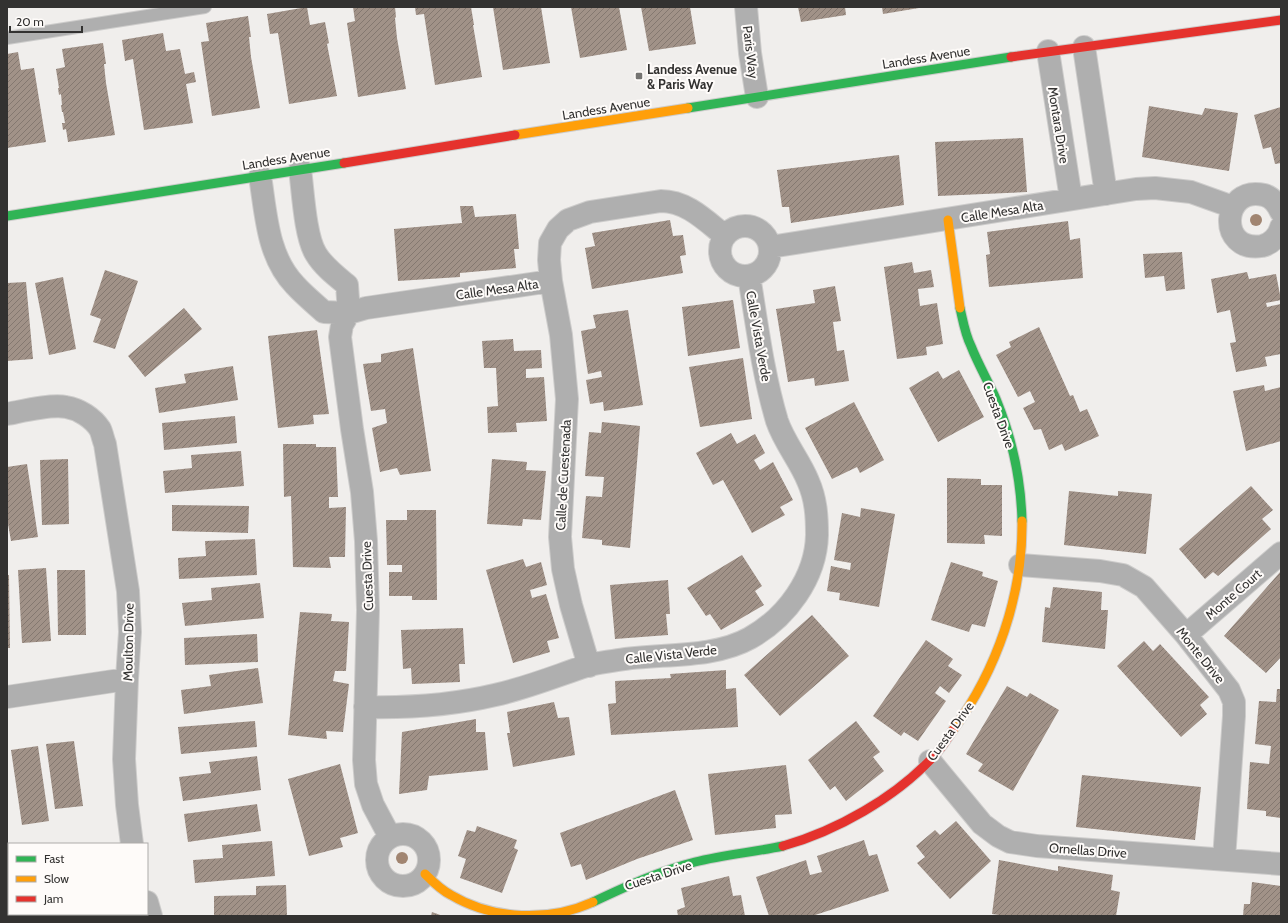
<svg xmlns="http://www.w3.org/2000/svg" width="1288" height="923" font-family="Cabin,sans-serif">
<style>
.building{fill:url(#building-hatch)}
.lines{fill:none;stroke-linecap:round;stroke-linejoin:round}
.lane-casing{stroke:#cdcccb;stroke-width:14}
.street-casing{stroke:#cdcccb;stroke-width:24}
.fast-casing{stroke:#cdcccb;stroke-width:11}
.slow-casing{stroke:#cdcccb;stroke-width:11}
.jam-casing{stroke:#cdcccb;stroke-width:11}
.lane{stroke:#afafaf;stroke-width:12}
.street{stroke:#afafaf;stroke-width:22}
.fast{stroke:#30b455;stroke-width:9}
.slow{stroke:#ff9f0a;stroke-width:9}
.jam{stroke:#e5322d;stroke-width:9}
.tree{fill:#a18571}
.poi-dot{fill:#757472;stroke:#fefbf9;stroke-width:1.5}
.labels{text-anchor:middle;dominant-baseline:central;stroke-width:4;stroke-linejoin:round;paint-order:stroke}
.street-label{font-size:13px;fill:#333231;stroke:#fefbf9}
.poi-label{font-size:13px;font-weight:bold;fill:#333231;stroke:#fefbf9;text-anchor:start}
</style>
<defs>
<pattern id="building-hatch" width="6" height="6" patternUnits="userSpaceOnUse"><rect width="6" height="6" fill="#a19288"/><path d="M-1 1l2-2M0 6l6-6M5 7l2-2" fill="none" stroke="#847870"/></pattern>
</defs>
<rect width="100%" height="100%" fill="#f0eeec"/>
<!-- building -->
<path class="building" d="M307 7 310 25 325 22 329 43 327 44 337 96 289 104 278 33 270 34 267 14Z
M353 7H395L396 17 395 18 397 38 406 89 358 97 347 23 355 21Z
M415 7H471L474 25H473L482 77 435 85 424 14 416 15Z
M493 7H541L550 63 503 70Z
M571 7H619L627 50 580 58Z
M641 7H690L696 44 649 51Z
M798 7H845L846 15 801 22Z
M882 7H919V8L883 14Z
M248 16 251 37H249L251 57 260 108 212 116 201 42 209 41 206 23Z
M163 33 166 51 180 49 185 74 194 72 196 82 186 84 193 123 144 130 133 59 125 61 122 40Z
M103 43 106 64H104L106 83 115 135 68 142 66 129 63 130 62 123H65L63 112H62L61 105H62L61 94 59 95 58 88H59L56 69 65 67 62 49Z
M18 52 21 70 34 68 46 142 7 148V54Z
M1149 106 1202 115 1205 108 1238 113 1229 171 1142 157Z
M1281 107V163L1275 164 1271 147 1263 149 1254 115Z
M1023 138 1027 192 938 196 935 142Z
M899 155 904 205 791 223 789 207H782L777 170Z
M460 206H473L475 217 516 214 519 249H514L516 268 460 273V277L398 281 394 229 462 223Z
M670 220 673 236 683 235 686 255 680 256 683 273 592 289 585 248 595 246 592 233Z
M1068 221 1070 240 1080 238 1083 278 989 287 986 255 990 254 987 232Z
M1182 252 1185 289 1166 291 1164 276 1145 278 1143 254Z
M912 262 914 273 931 270 934 287 918 289 920 306 937 303 943 344 926 347 927 355 897 359 884 267Z
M105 270 138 281 115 349 93 342 101 319 90 315Z
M1247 272 1249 279 1276 274 1281 300 1266 303 1267 307 1281 304V354L1265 357 1267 366 1236 372 1230 343 1236 342 1230 310 1217 313 1211 279Z
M63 277 76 349 49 355 35 283Z
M26 282 33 359 7 361V283Z
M835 286 841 321 833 322 837 351 844 350 849 381 815 386 814 378 788 382 776 309 815 303 813 290Z
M733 300 740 348 688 356 682 307Z
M184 308 202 329 145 377 128 356Z
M628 310 643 405 604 411 603 402 590 404 586 380 602 377 601 371 588 374 581 331 596 328 593 315Z
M1039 327 1070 396 1073 395 1080 412 1087 409 1099 436 1065 451 1062 444 1049 450 1041 429 1034 430 1023 408 1035 402 1030 391 1018 397 996 355 1011 347 1009 342Z
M317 330 329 414 313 415 314 424 278 428 268 336Z
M513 339 514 351 541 350 542 368 526 369V378L544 377 547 421 516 423 517 432 488 433 487 407 498 406 496 368H484L482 341Z
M413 348 431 471 400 475 397 468 380 472 372 428 387 423 385 409 371 411 363 364 381 362V354Z
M743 358 752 419 700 427 689 367Z
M233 366 238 400 159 413 155 388 186 383 184 374Z
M959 370 984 417 938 442 909 388 938 371 943 379Z
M1264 385 1265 391 1281 387V441L1246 451 1233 391Z
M854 402 884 460 860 473 857 467 832 479 805 428Z
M235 416 237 443 164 450 162 423Z
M602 422 640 426 630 548 602 545V540L582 538 586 496 602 497 604 477 585 476 589 432 601 433Z
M731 433 737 444 755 434 765 453 754 460 760 470 773 462 793 500 780 507 785 515 752 533 723 480 713 485 696 453Z
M283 444H316V447H336L338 497H329V508L346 507 345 557H329L331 568 293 567 291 496 284 497Z
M241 451 244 486 165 493 163 471 192 468 191 455Z
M68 459 69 524 42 525 40 460Z
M492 459 527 462 526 470 546 471 541 520 523 519 522 526 487 524Z
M27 464 38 537 11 541 7 518V467Z
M947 478 981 479V485H1002V536L984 535 985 544 947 543Z
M1251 486 1273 510 1262 519 1271 529 1218 576 1213 572 1205 579 1179 549Z
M1069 491 1118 496V491L1152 494 1146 554 1064 545Z
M172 505 249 506 248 533 172 531Z
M861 508 895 514 879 607 839 600 840 593 827 591 831 566 850 570 851 563 834 560 842 513 860 517Z
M407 510H436L437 600H412V596H389V572H402V565H387L386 520H407Z
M255 539 257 575 179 579 178 558 206 556 205 541Z
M742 555 762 586 755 591 764 605 721 630 710 614 706 616 687 588Z
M523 559 526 567 541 562 547 585 530 590 532 598 546 594 559 638 547 641 550 652 513 663 486 570Z
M951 562 983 572 982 576 998 581 985 627 972 624 969 632 931 620Z
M46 568 51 641 22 643 18 570Z
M57 570H85L86 635H58Z
M1281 571V657L1266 673 1224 636Z
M7 575H9L10 648H7Z
M668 580 670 614H666L668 635 615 639 610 585Z
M260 583 264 618 185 626 182 603 212 600 211 588Z
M1053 587 1102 592 1101 610H1108L1105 649 1042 642 1045 607 1050 608Z
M300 612 332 614 331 621 349 622 346 671H335L333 681 349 684 343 732 326 731 327 739 288 735Z
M812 615 849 656 780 716 744 675Z
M463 628 465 664H459L460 682 412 684 411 668 403 669 401 630Z
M257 634 258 662 185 665 184 638Z
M926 640 953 659 948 666 962 675 949 693 940 686 935 693 946 701 918 741 904 732 901 736 873 716Z
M1144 641 1153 651 1160 644 1209 697 1200 705 1207 714 1181 737 1117 666Z
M258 668 263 703 184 714 181 690 211 686 209 675Z
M726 670V689L736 688 738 727 611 735 608 704 616 703 615 681 671 678 670 674Z
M1007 686 1027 697 1030 693 1059 710 1013 791 978 771 983 764 966 754Z
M1277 689H1281V818L1266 816V811L1247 809 1250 762 1269 764 1271 746 1255 744 1259 701 1276 702Z
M554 702 558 718 569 717 575 755 513 767 507 733H510L507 712Z
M476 719V732H485L488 770 429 776 427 790 399 794 402 732Z
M255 721 257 747 181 754 178 727Z
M856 721 880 752 873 757 884 771 846 801 835 786 830 790 808 760Z
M74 741 83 806 55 809 46 744Z
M38 746 49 821 22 825 11 750Z
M257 756 261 790 183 801 179 777 211 773 209 762Z
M340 764 358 833 340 838 343 847 309 856 288 779Z
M786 765 792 814 775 815 776 828 715 835 708 774Z
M1082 775 1201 787 1195 840 1076 827Z
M675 790 693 840 637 859 586 880 581 864 571 867 560 833Z
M257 804 261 831 188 842 184 814Z
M956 821 991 861 950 899 917 863 925 857 916 846 935 830 940 835Z
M477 826 517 840 514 848 518 850 502 893 460 878 466 859 458 856 467 830 475 832Z
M864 840 869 856 877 854 889 891 812 916H769L756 877 806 860 810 875 822 872 817 856Z
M272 841 275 876 195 883 193 860 223 858 222 845Z
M999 860 1058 871V866L1113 875 1111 890 1120 892 1116 916H1006L992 914Z
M7 861H9V914H20V916H7Z
M729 876 733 896 741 895 745 916H678L677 910 685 907 681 888Z
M1252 882 1281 886V916H1243L1244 904H1250Z
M286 885 287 916H214V896L256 895V886Z
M432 912 443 916H431Z
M33 914H61V916H33Z
M72 914H99V916H72Z"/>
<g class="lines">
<!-- lane casing -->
<g class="lane-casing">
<path id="lane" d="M7 38 205 7"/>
</g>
<!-- street casing -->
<g class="street-casing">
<path id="street" d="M746 7 750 53 757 97
M1084 47 1106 194
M1048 51 1071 199
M300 169C303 191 305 237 316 254 323 266 336 276 347 285L349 313 342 325 340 337 352 429 362 492 366 541 368 610 364 760 366 784 373 805 390 837
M260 176C266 213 267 256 295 285 304 295 314 303 324 312L349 313 366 308 551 281
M1281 212C1278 205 1272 197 1264 195 1221 185 1217 253 1262 246 1271 244 1279 236 1281 227
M720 251a25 25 0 1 1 50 0a25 25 0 1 1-50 0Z
M770 247 1136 189 1155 188 1191 192 1233 207
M7 414C23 411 51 404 66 407 79 409 93 418 100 429 102 433 103 439 105 444L128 591 130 632 127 679 124 759 127 805 132 844
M1020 565 1100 571 1123 575 1144 587 1186 635 1229 690 1234 702V716L1224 859
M1186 635 1281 553
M589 666 571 605 563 569 560 537 567 399 561 335 551 281 549 260 550 243 558 229 568 220 590 212 661 201C687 201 706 221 725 236
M7 697 127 679
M365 707C408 708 453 705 495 695 527 688 556 676 586 666 596 663 607 662 618 660 660 653 713 659 750 638 786 618 816 578 817 535 817 516 816 499 808 481 800 461 784 442 777 421 763 374 757 325 749 276
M930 761 982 824 998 836 1010 842 1037 846 1281 864
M377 860a26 26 0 1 1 52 0a26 26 0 1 1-52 0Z
M147 902 151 916"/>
</g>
<!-- fast casing -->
<g class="fast-casing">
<path id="fast" d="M688 108 1011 57
M7 216 344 163
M960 308C963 321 965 334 971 346 978 364 988 381 996 399 1012 438 1021 479 1022 521
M593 902C627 886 659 871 695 862 724 855 754 852 783 846"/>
</g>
<!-- slow casing -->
<g class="slow-casing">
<path id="slow" d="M515 135 688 108
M948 220 960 308
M953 730C997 670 1023 595 1022 521
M425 874C433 882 441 890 451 895 493 920 549 922 593 902"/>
</g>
<!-- jam casing -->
<g class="jam-casing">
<path id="jam" d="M1011 57 1281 20
M344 163 515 135
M783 846C836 831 895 798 933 757 941 749 947 739 953 730"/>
</g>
<!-- lane -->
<use href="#lane" class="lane"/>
<!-- street -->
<use href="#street" class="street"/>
<!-- fast -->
<use href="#fast" class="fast"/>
<!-- slow -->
<use href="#slow" class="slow"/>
<!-- jam -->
<use href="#jam" class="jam"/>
</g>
<!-- trees -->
<g class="tree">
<circle cx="1256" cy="220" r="6"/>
<circle cx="402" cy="858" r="6"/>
</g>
<!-- markers -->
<rect class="poi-dot" x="635" y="72" width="8" height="8" rx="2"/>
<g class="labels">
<!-- street labels -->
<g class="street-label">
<text transform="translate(751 52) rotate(83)">Paris Way</text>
<text transform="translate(926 57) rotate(-9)">Landess Avenue</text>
<text transform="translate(606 108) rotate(-9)">Landess Avenue</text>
<text transform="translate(1059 125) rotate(81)">Montara Drive</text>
<text transform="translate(286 158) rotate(-9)">Landess Avenue</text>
<text transform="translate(1002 211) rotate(-9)">Calle Mesa Alta</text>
<text transform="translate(497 289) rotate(-8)">Calle Mesa Alta</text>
<text transform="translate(759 336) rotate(80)">Calle Vista Verde</text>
<text transform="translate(999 415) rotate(70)">Cuesta Drive</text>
<text transform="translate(563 475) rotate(-87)">Calle de Cuestenada</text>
<text transform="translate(367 576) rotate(-92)">Cuesta Drive</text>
<text transform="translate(1233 594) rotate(-41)">Monte Court</text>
<text transform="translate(128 642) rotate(-89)">Moulton Drive</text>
<text transform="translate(671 654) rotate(-6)">Calle Vista Verde</text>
<text transform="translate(1201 655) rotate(51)">Monte Drive</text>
<text transform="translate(950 731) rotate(-54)">Cuesta Drive</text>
<text transform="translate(1088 850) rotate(4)">Ornellas Drive</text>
<text transform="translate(658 875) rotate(-18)">Cuesta Drive</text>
</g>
<!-- poi labels -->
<g class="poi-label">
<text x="647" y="69">Landess Avenue<tspan x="647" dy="15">&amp; Paris Way</tspan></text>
</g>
</g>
<!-- border -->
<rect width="1288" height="923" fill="none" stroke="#333231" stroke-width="16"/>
<!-- legend -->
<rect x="8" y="843" width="140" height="72" fill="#fefbf9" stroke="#adaba9"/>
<rect x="16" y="856" width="20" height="6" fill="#30b455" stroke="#adaba9"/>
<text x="44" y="863" font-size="12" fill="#333231">Fast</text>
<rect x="16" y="876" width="20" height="6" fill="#ff9f0a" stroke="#adaba9"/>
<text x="44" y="883" font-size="12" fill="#333231">Slow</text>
<rect x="16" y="896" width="20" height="6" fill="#e5322d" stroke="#adaba9"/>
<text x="44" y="903" font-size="12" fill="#333231">Jam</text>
<!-- scale -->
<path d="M10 26v6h72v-6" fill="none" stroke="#333231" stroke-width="2"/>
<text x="16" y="26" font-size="12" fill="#333231" stroke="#fefbf9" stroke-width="3" paint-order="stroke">20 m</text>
</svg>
